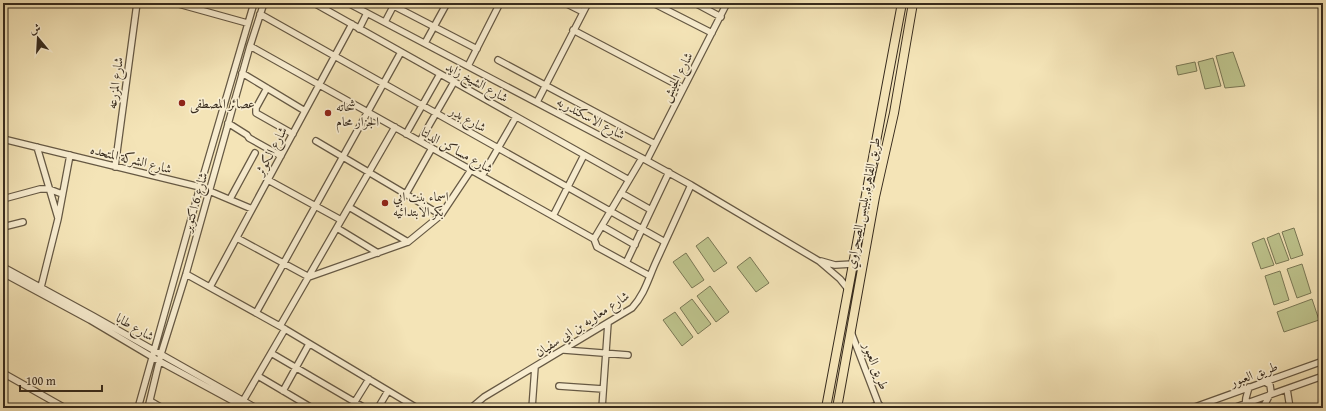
<svg xmlns="http://www.w3.org/2000/svg" width="1326" height="411" font-family="'Gentium Book Plus',Amiri,serif">
<style>
.green{fill:#bec48d;stroke:#7a7855}
.lines{fill:none;stroke-linecap:round;stroke-linejoin:round}
.minor-casing{stroke:#665944;stroke-width:8}
.highway-casing{stroke:#372b1d;stroke-width:10}
.minor{stroke:#f8edd0;stroke-width:5.5}
.highway{stroke:#f4e4b7;stroke-width:8}
.poi-dot{fill:#8f2418;stroke:#f8edd0;stroke-width:1.5}
.labels{text-anchor:middle;dominant-baseline:central;stroke-width:3.5;stroke-linejoin:round;paint-order:stroke}
.street-label{font-size:13px;fill:#372b1d;stroke:#f8edd0}
.poi-label{font-size:13px;fill:#372b1d;stroke:#f8edd0;text-anchor:start}
</style>
<rect width="100%" height="100%" fill="#f4e4b7"/>
<filter id="stains"><feTurbulence type="fractalNoise" baseFrequency=".005" numOctaves="4"/><feColorMatrix values="0 0 0 0 .2 0 0 0 0 .09 0 0 0 0 .02 0 0 0 .5 -.17"/></filter>
<radialGradient id="worn" r=".72"><stop offset=".6" stop-color="#630" stop-opacity="0"/><stop offset="1" stop-color="#630" stop-opacity=".3"/></radialGradient>
<!-- green -->
<path class="green" d="M1233 52 1245 86 1225 88 1216 56Z
M1213 58 1221 86 1205 89 1198 62Z
M1195 62 1197 71 1178 75 1176 66Z
M1294 228 1303 255 1291 259 1282 232Z
M1279 233 1289 260 1276 264 1267 238Z
M708 237 727 263 714 272 696 246Z
M1264 238 1274 265 1261 269 1252 243Z
M686 253 704 280 692 288 673 262Z
M750 257 769 283 756 292 737 267Z
M1302 264 1311 293 1297 298 1287 269Z
M1280 271 1289 300 1274 305 1265 276Z
M710 286 729 312 716 322 697 296Z
M692 299 711 324 698 334 680 308Z
M1312 299 1319 320 1284 332 1277 312Z
M675 312 693 337 682 346 663 320Z"/>
<g class="lines">
<!-- minor casing -->
<g class="minor-casing">
<path id="minor" d="M175 3 247 23
M314 3 629 180
M348 3 642 158 691 185 819 261 840 279 848 289
M565 3 583 12
M653 3 712 33
M695 3 721 17
M394 6 477 49
M260 14 665 242
M385 22 395 3
M359 29 367 13
M573 30 683 88
M425 43 447 3
M250 46 594 239 597 247 650 276
M498 60 655 144
M468 66 500 3
M242 73 305 111
M267 88 256 108V113L293 134
M537 102 588 3
M228 123 247 135 249 138 281 156
M406 134 440 74
M3 139 200 187 252 209
M316 141 441 215
M420 141 454 82
M37 147 58 218
M647 160 727 3
M115 167 137 3
M482 176 516 117
M268 180 341 220
M621 193 651 210
M406 194 432 148
M3 199 40 189H49L62 194
M230 199 255 153
M349 207 408 242
M553 216 584 155
M602 226 635 245
M3 227 23 222
M337 228 378 253
M237 238 309 277 408 242 441 215 471 170
M594 239 642 158
M821 261 835 265 853 264
M626 263 669 172
M3 267 93 316 256 408
M3 273 90 320 159 361 246 408
M186 274 285 329 417 408
M41 287 58 219 70 155
M210 287 352 24
M256 313 401 52
M280 326 395 127
M851 332 880 408
M564 350 628 355
M271 353 365 408
M3 373 65 408
M258 376 312 408
M559 386 603 389
M1287 389 1290 408
M283 391 309 344
M150 401 162 408
M243 401 285 329
M138 408 200 187 254 3
M148 408 161 354 186 274 250 46 264 3
M351 408 369 379
M378 408 388 391
M471 408 484 397 632 308C644 295 648 280 655 264 667 238 679 211 691 185
M532 408 535 367
M602 408 608 323
M1192 408 1323 361
M1233 408 1323 376
M1245 408 1246 398 1249 387
M1263 408 1271 392 1270 385 1265 382"/>
</g>
<!-- highway casing -->
<g class="highway-casing">
<path id="highway" d="M826 408 902 3
M837 408 875 197 894 113 913 3
M871 408 879 406"/>
</g>
<!-- minor -->
<use href="#minor" class="minor"/>
<!-- highway -->
<use href="#highway" class="highway"/>
</g>
<!-- markers -->
<g class="poi-dot">
<circle cx="182" cy="103" r="4"/>
<circle cx="328" cy="113" r="4"/>
<circle cx="385" cy="203" r="4"/>
</g>
<g class="labels">
<!-- street labels -->
<g class="street-label">
<text transform="translate(677 77) rotate(-63)">شارع الجيش</text>
<text transform="translate(477 82) rotate(29)">شارع الشيخ زايد</text>
<text transform="translate(115 83) rotate(-82)">شارع المزرعه</text>
<text transform="translate(591 118) rotate(28)">شارع الاسكندريه</text>
<text transform="translate(468 119) rotate(29)">شارع بدر</text>
<text transform="translate(457 150) rotate(29)">شارع مساكن الدلتا</text>
<text transform="translate(271 151) rotate(-62)">شارع الكوثر</text>
<text transform="translate(131 159) rotate(14)">شارع الشركة المتحده</text>
<text transform="translate(195 202) rotate(-74)">شارع 6 اكتوبر</text>
<text transform="translate(863 203) rotate(-79)">طريق القاهرة, بلبيس الصحراوي</text>
<text transform="translate(582 324) rotate(-33)">شارع معاويه بن ابي سفيان</text>
<text transform="translate(135 327) rotate(30)">شارع طابا</text>
<text transform="translate(876 366) rotate(69)">طريق العبور</text>
<text transform="translate(1254 374) rotate(-20)">طريق العبور</text>
</g>
<!-- poi labels -->
<g class="poi-label">
<text x="190" y="103">عصائر المصطفى</text>
<text x="336" y="106">شحاته<tspan x="336" dy="15">الجزار محام</tspan></text>
<text x="393" y="196">اسماء بنت ابي<tspan x="393" dy="15">بكر الابتدائيه</tspan></text>
</g>
</g>
<!-- margin -->
<rect width="1326" height="411" fill="none" stroke="#f4e4b7" stroke-width="16"/>
<rect x="4" y="4" width="1318" height="403" fill="none" stroke="#372b1d" stroke-width="2"/>
<rect x="8" y="8" width="1310" height="395" fill="none" stroke="#372b1d"/>
<!-- north arrow -->
<g transform="translate(38 38) rotate(342)" stroke="#f8edd0" stroke-width="3" paint-order="stroke">
<path d="M0-3L7 15L0 10L-7 15Z" fill="#372b1d"/>
<text y="-6" font-size="11" font-weight="bold" text-anchor="middle" fill="#372b1d">ش</text>
</g>
<!-- scale -->
<path d="M20 385v6h82v-6" fill="none" stroke="#372b1d" stroke-width="2"/>
<text x="26" y="385" font-size="12" fill="#372b1d" stroke="#f8edd0" stroke-width="3" paint-order="stroke">100 m</text>
<rect width="100%" height="100%" filter="url(#stains)"/>
<rect width="100%" height="100%" fill="url(#worn)"/>
</svg>
